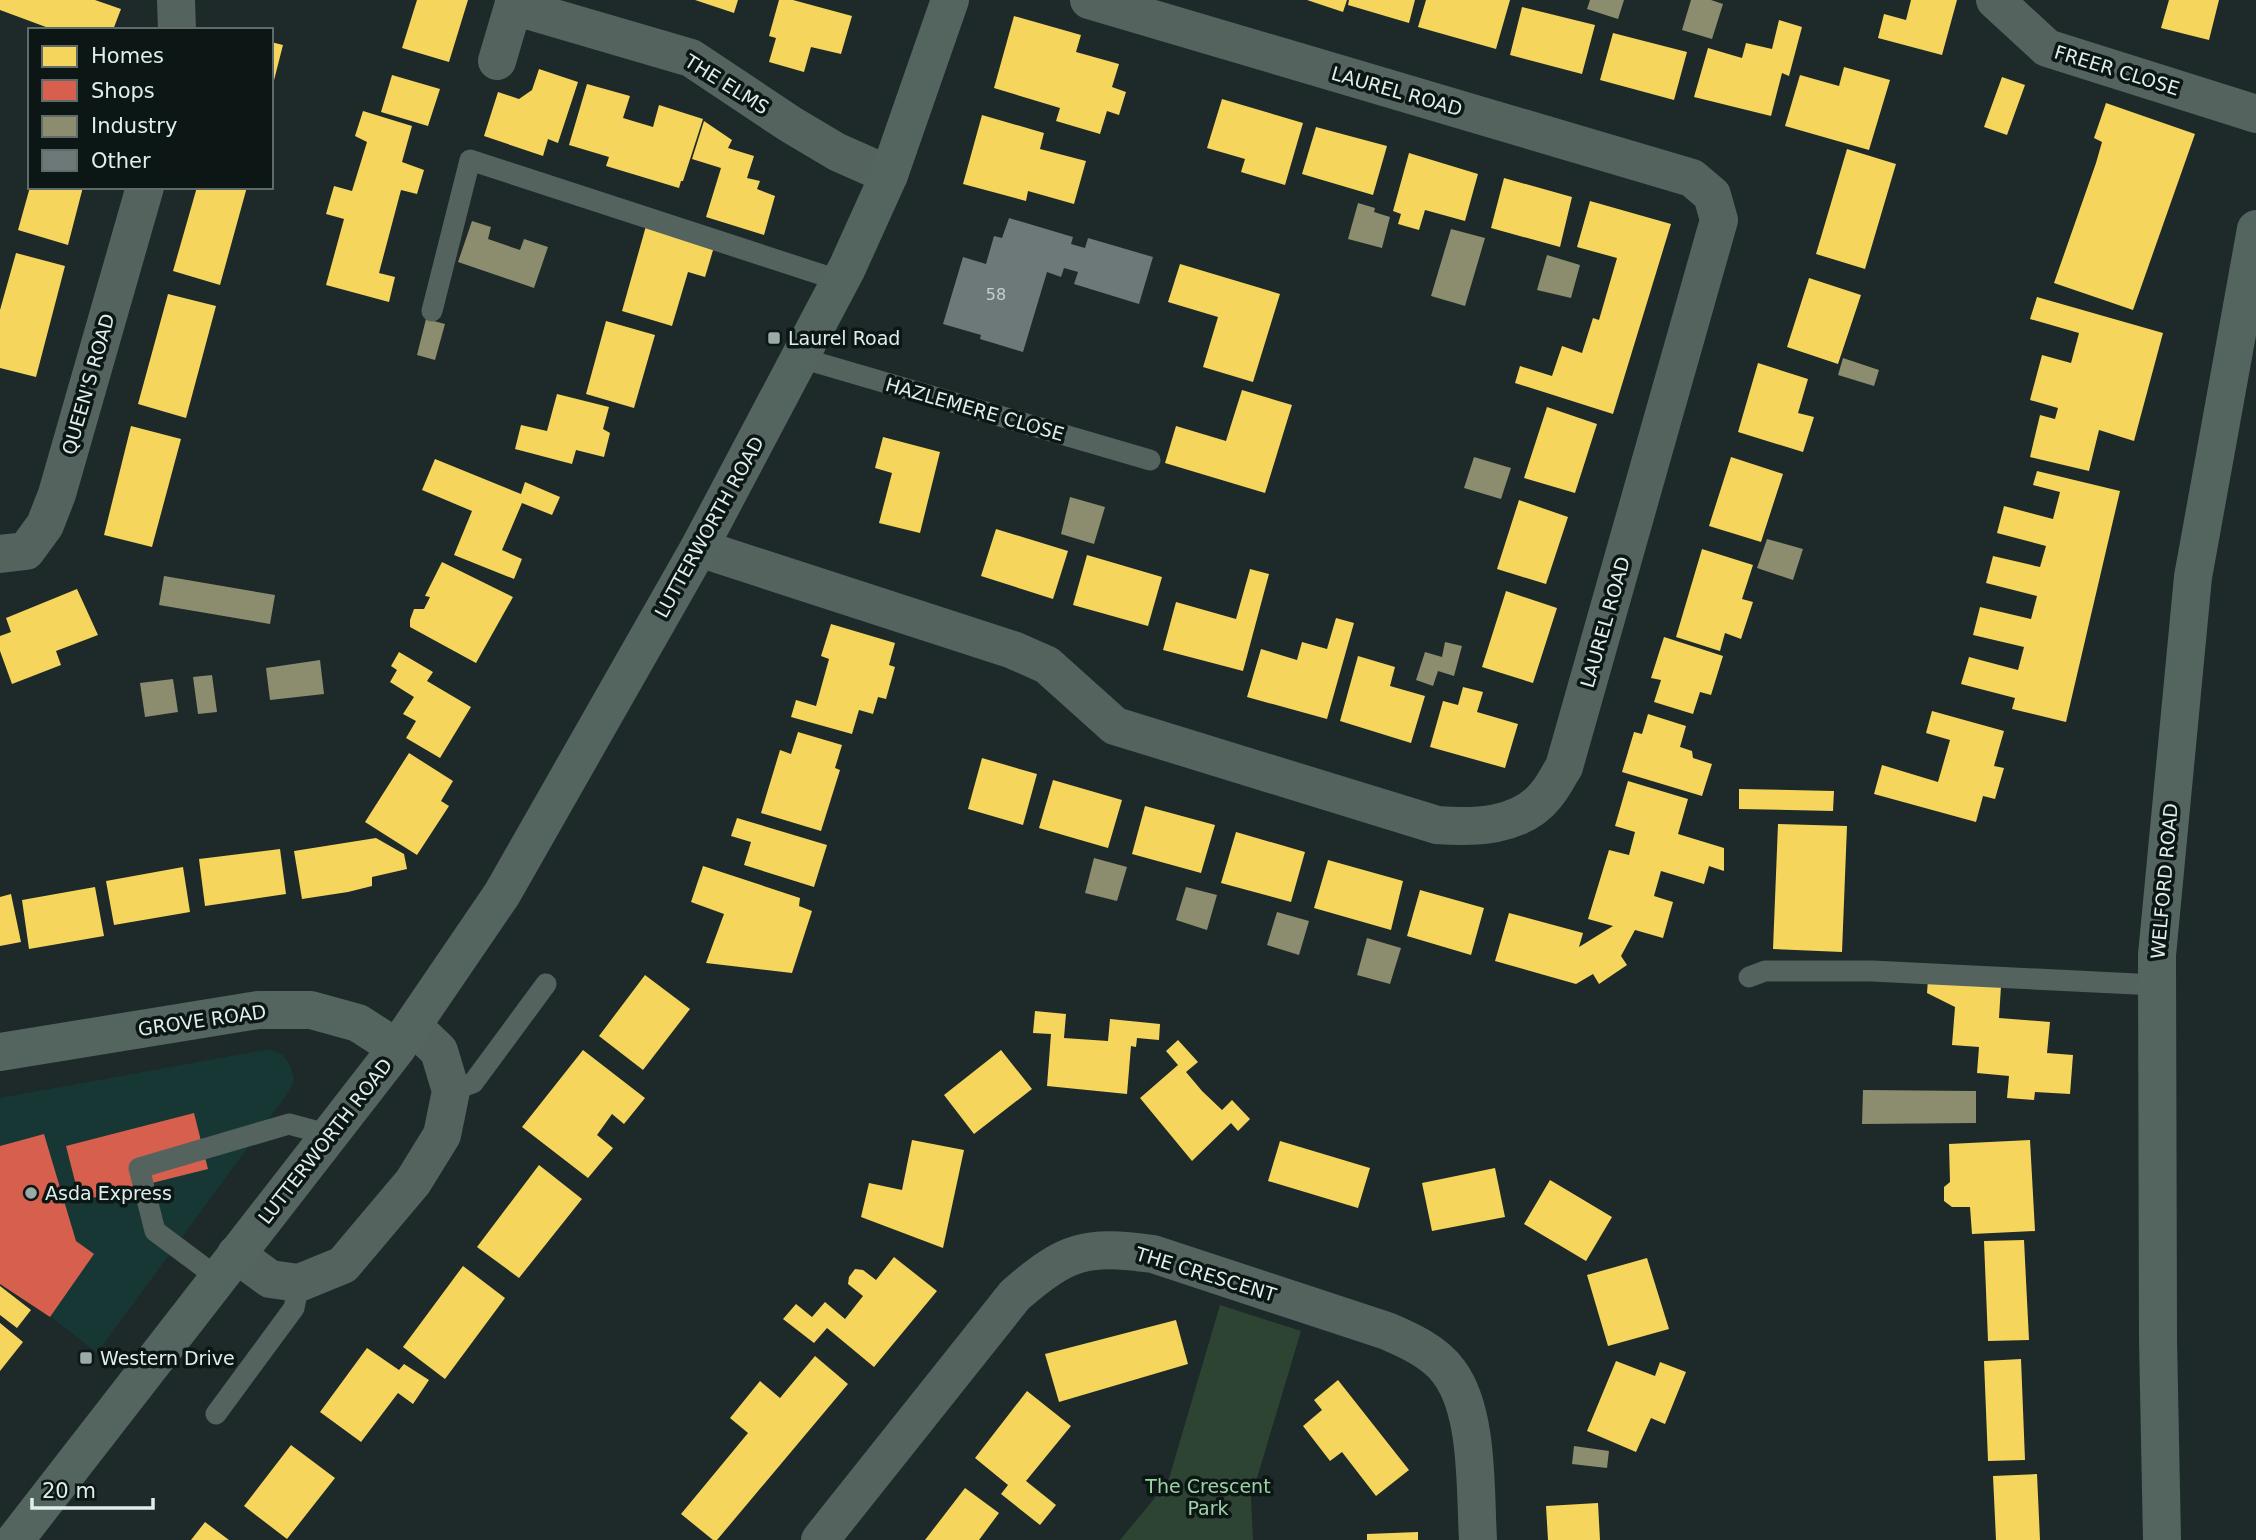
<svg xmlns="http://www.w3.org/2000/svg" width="2256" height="1540" font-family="'DejaVu Sans',sans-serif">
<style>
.built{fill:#163734}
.green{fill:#2e4433}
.homes{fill:#f6d55c}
.shops{fill:#d6604d}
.industry{fill:#8c8c6e}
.building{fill:#6d7979}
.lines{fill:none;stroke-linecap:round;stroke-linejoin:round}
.lane{stroke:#55635f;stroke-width:21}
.street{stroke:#55635f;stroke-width:38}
.secondary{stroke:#546560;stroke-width:38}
.poi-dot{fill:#9ba9a7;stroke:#0b1615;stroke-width:2.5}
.labels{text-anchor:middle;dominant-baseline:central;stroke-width:7;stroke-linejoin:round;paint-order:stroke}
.number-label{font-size:16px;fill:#c2d0ce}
.street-label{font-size:19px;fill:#dfedeb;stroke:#0b1615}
.poi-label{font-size:19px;fill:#dfedeb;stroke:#0b1615;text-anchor:start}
.park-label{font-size:19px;fill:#9dd2a5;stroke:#0b1615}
</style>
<rect width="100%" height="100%" fill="#1d2a29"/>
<!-- built -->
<path class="built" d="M270 1049 283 1055 291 1067 294 1080 290 1090 97 1353 0 1277V1098Z"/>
<!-- green -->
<path class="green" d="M1220 1305 1301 1331 1251 1498 1253 1540H1120L1168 1482Z"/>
<!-- homes -->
<path class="homes" d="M0 0H95L121 9 113 30H54L0 10Z
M417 0H468L449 62 402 48Z
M695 0H738L734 13Z
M779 0H793L852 16 841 54 811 47 804 72 769 62 776 38 769 36Z
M1307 0H1347L1343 12Z
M1349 0H1415L1409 23 1348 5Z
M1426 0H1510L1496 49 1418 27Z
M1911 0H1957L1942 55 1878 38 1884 14 1906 20Z
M2169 0H2219L2209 40 2161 28Z
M1522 7 1595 25 1582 74 1510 55Z
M1014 16 1081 35 1076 52 1119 64 1112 87 1126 92 1119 115 1107 111 1100 134 1056 121 1060 108 994 88Z
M1779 20 1802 27 1789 76 1782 73 1771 116 1694 97 1708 48 1742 58 1746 43 1772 49Z
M1613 33 1687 52 1674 100 1600 80Z
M271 42 283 45 272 88H271Z
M1844 67 1890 80 1869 150 1785 126 1800 75 1839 86Z
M539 69 578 82 558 143 548 139 543 156 484 136 498 92 519 99 532 90Z
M392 75 440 89 428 126 381 112Z
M2002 77 2025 85 2007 135 1984 127Z
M587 84 630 96 623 118 653 127 659 105 703 119 683 181H681L679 188 606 166 609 157 569 145Z
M1222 99 1303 123 1285 185 1241 172 1245 159 1207 148Z
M2106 103 2195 134 2133 310 2054 283 2096 163 2102 142 2094 138Z
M363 111 412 126 402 162 424 170 417 194 401 190 379 273 395 277 389 302 326 285 344 219 326 214 334 186 352 191 367 142 355 136Z
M982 115 1044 133 1040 149 1086 161 1074 204 1028 191 1026 201 963 184Z
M704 121 732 140 728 148 754 156 747 178 760 181 757 189 775 196 764 235 706 217 721 168 692 159Z
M1316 127 1387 146 1373 195 1302 174Z
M1847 149 1896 164 1865 269 1816 254Z
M1409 153 1478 174 1465 221 1425 210 1419 230 1398 224 1401 214 1393 211Z
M1504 178 1572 197 1560 247 1491 228Z
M30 187H83L68 245 18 230Z
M197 187H247L220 285 173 271Z
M1590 201 1671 224 1613 414 1515 383 1520 366 1552 376 1562 346 1582 353 1593 318 1599 320 1617 258 1577 247Z
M646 226 714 247 705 277 688 272 672 326 622 311Z
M16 253 65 266 36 377 0 368V310Z
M1180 264 1280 294 1253 382 1203 367 1218 317 1168 302Z
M1809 278 1861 295 1838 364 1787 347Z
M168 294 216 306 186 418 138 404Z
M2037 297 2163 333 2134 441 2099 430 2089 471 2030 457 2040 415 2055 419 2058 408 2030 400 2042 355 2071 363 2079 333 2030 319Z
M606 321 655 335 634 408 586 394Z
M1758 363 1808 379 1798 413 1814 417 1803 452 1738 432Z
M1242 390 1292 405 1265 493 1165 463 1176 426 1226 441Z
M557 394 609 407 603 429 610 433 604 457 576 450 572 464 515 449 521 425 547 431Z
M1547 407 1597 424 1575 493 1524 478Z
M131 426 181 439 152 547 104 535Z
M883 437 940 452 920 533 879 523 892 473 875 468Z
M1731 457 1783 474 1761 542 1709 526Z
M435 459 521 494 525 482 560 497 552 515 522 503 502 550 522 559 514 579 454 555 472 511 422 490Z
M2037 471 2120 491 2066 722 2012 709 2015 698 1961 684 1969 657 2018 670 2024 647 1973 635 1980 607 2031 619 2037 596 1986 583 1993 556 2040 567 2046 546 1997 533 2004 506 2053 519 2060 492 2033 485Z
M1519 500 1568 517 1546 584 1497 569Z
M996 529 1068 551 1053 599 981 576Z
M1702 549 1753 565 1742 599 1753 602 1741 639 1725 633 1720 651 1676 637Z
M1087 555 1162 577 1148 626 1073 605Z
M442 562 513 597 476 663 410 627V620L414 609H424L430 597 425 596Z
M1250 569 1269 574 1243 671 1163 650 1176 602 1236 619Z
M77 589 98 635 56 651 61 665 12 684 0 651V636L11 632 6 618Z
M1506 591 1557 608 1533 683 1482 667Z
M1336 618 1354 623 1327 719 1247 697 1261 649 1297 660 1302 642 1327 649Z
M831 624 895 643 889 665 895 667 886 699 878 697 873 714 859 710 852 734 791 717 796 700 816 706 829 659 821 656Z
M1664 637 1723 656 1711 695 1700 692 1693 714 1654 702 1661 680 1651 678Z
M399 652 433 672 427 681 471 707 440 758 406 738 416 721 403 714 414 697 390 682 397 670 391 666Z
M1358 656 1395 667 1390 686 1425 696 1411 743 1340 721Z
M1463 687 1483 692 1477 712 1518 724 1505 768 1430 747 1443 701 1458 705Z
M1932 711 2004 731 1994 766 2004 768 1995 799 1983 796 1976 822 1874 794 1882 765 1938 782 1950 740 1926 733Z
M1648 714 1686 726 1680 747 1692 751 1693 758 1712 764 1702 796 1622 772 1634 732 1642 734Z
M798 732 842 745 835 768 840 770 821 831 761 813 780 750 791 754Z
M409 753 453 781 441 801 449 806 417 855 365 822Z
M982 758 1037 774 1023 825 968 809Z
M1053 780 1122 800 1108 848 1039 828Z
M1628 781 1688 799 1678 834 1724 848V871L1709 866 1704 884 1661 871 1654 896 1673 902 1663 938 1635 930 1621 956 1627 965 1599 984 1593 974 1576 984 1495 961 1509 913 1583 933 1579 947 1613 926 1588 919 1609 850 1629 855 1635 832 1615 826Z
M1739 789 1834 791 1833 811 1739 809Z
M1145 806 1215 825 1201 873 1132 854Z
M737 818 827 845 814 887 744 865 751 842 731 836Z
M1778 824 1847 826 1842 952 1773 949Z
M1236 832 1305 852 1291 902 1221 883Z
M376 838 404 854 407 869 372 877V886L348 892 302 899 294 851Z
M280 849 286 894 205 906 199 859Z
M1328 860 1403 881 1391 930 1314 908Z
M703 866 800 898 799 906 812 911 792 973 706 963 724 914 691 902Z
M183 867 190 912 114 925 106 881Z
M95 887 104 936 29 949 22 900Z
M1420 890 1484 908 1471 955 1407 936Z
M11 894 21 942 0 946V897Z
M645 975 690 1009 643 1070 599 1036Z
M1928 979 2001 986 1999 1018 2050 1022 2047 1053 2073 1055 2070 1094 2035 1092 2034 1100 2007 1098 2009 1076 1977 1073 1979 1047 1952 1045 1955 1007 1927 993Z
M1035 1011 1066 1014 1064 1038 1108 1041 1110 1019 1160 1024 1159 1040 1137 1038 1136 1047 1131 1046 1127 1094 1047 1086 1051 1034 1033 1033Z
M1178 1040 1198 1062 1186 1072 1202 1091 1222 1110 1232 1100 1250 1119 1238 1131 1231 1123 1192 1161 1140 1098 1178 1065 1166 1051Z
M583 1050 645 1098 624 1124 612 1114 597 1135 613 1148 588 1178 522 1127Z
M1001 1050 1032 1089 974 1134 944 1095Z
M912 1140 964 1150 943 1248 861 1217 869 1183 902 1190Z
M2030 1140 2035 1231 1972 1234 1970 1207H1952L1944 1201V1187L1950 1182 1949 1144Z
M1280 1141 1370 1168 1358 1208 1268 1181Z
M539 1165 582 1199 519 1278 477 1247Z
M1495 1168 1505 1217 1432 1231 1422 1183Z
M1550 1180 1612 1217 1586 1261 1524 1224Z
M2024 1240 2029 1340 1988 1341 1984 1241Z
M894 1257 937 1291 874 1367 827 1328 814 1343 783 1319 796 1304 812 1317 825 1302 845 1319 863 1296 848 1284 849 1277 855 1269 863 1270 876 1280Z
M1647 1258 1669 1329 1608 1346 1587 1275Z
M463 1266 505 1298 445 1379 403 1347Z
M0 1286 31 1310 17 1328 0 1315Z
M1176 1320 1188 1364 1059 1402 1045 1354Z
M0 1323 23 1342 0 1371Z
M367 1348 399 1370 404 1364 429 1380 413 1404 398 1393 361 1442 320 1412Z
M815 1356 848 1384 717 1540H713L681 1514 748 1433 730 1418 760 1381 780 1398Z
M2021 1359 2025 1460 1988 1461 1984 1361Z
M1616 1361 1655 1376 1660 1362 1686 1372 1665 1424 1651 1418 1636 1452 1587 1431Z
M1338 1380 1409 1470 1376 1496 1342 1452 1330 1461 1303 1426 1322 1410 1314 1400Z
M1027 1391 1071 1426 1026 1481 1056 1505 1040 1525 1001 1494 1008 1485 975 1458Z
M291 1445 335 1478 287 1539 244 1506Z
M2037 1474 2040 1540H1996L1993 1476Z
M965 1488 999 1513 979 1540H925Z
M1598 1503 1600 1540H1548L1546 1506Z
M205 1522 229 1540H191Z
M1418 1532V1540H1367V1534Z"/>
<!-- shops -->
<path class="shops" d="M194 1113 208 1169 80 1201 66 1146Z
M44 1134 76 1241 94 1254 50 1317 0 1284V1146Z"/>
<!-- industry -->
<path class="industry" d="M1590 0H1624L1618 19 1587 9Z
M1691 0H1711L1723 4 1712 39 1682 30Z
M1358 203 1375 208 1374 212 1390 217 1382 248 1348 239Z
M472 221 491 227 488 239 520 250 524 239 548 247 534 288 458 262Z
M1451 229 1485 238 1465 306 1431 296Z
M1547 255 1580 265 1571 298 1537 290Z
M426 319 445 324 435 360 417 355Z
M1843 358 1879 370 1874 386 1838 375Z
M1474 457 1511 468 1501 499 1464 488Z
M1070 497 1105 507 1094 544 1061 534Z
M1767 539 1803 549 1793 580 1757 568Z
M164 576 275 595 270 624 159 605Z
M1445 642 1462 646 1454 676 1438 671 1433 686 1416 680 1425 652 1442 657Z
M320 660 324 694 270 700 266 668Z
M212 675 217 712 198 714 193 677Z
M173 679 178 712 145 717 140 683Z
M1094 858 1127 867 1117 901 1085 893Z
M1186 887 1217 895 1207 930 1176 920Z
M1277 912 1309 921 1299 955 1267 945Z
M1367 938 1401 948 1390 984 1357 975Z
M1863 1090 1976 1091V1123L1862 1124Z
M1574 1446 1609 1451 1607 1468 1572 1464Z"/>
<!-- building -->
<path class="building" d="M1009 218 1073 237 1071 244 1085 248 1088 238 1153 257 1139 304 1074 284 1078 272 1064 268 1061 277 1047 272 1023 352 980 339 981 335 943 324 963 257 986 264 994 236 1002 238Z"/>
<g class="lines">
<!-- lane -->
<path class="lane" d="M432 311 470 160 841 281
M801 358 1150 460
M1749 977 1765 971H1872L2156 985
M451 1091 473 1083 546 984
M218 1278 155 1231 139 1168 289 1124 330 1135
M216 1414 294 1308 299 1283"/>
<!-- street -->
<path class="street" d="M176 0 177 30
M1995 0 2047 48 2256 114
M513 6 691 58 790 124 837 152 889 175
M497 61 515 0
M699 548 1013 650 1047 665 1115 726 1437 825C1474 828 1521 827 1546 795 1553 787 1558 776 1564 767L1719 220 1712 195 1692 178 1089 0
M0 554 26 551 45 525 57 494 145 187
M236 1254 270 1279 299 1283 343 1265 413 1182 442 1135 451 1091 439 1051 413 1026
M820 1540 1015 1295C1067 1250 1085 1245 1153 1254L1387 1331C1408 1340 1435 1352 1449 1372 1479 1412 1475 1490 1478 1540"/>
<!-- secondary -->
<path class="secondary" d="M0 1052 258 1010H311L358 1023 397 1048
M15 1540 397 1048 502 894 699 548 847 268 889 175 950 0
M2162 1540 2158 1339 2157 955 2193 577 2256 229"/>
</g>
<!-- markers -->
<g class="poi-dot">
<rect x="767" y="331" width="14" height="14" rx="3.5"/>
<circle cx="31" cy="1193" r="7"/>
<rect x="79" y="1351" width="14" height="14" rx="3.5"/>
</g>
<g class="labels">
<!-- number labels -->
<g class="number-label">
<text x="996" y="294">58</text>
</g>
<!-- street labels -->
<g class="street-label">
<text transform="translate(2117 70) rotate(17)">FREER CLOSE</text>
<text transform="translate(727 84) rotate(32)">THE ELMS</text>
<text transform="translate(1397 91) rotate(16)">LAUREL ROAD</text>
<text transform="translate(88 384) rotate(-74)">QUEEN'S ROAD</text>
<text transform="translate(975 409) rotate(16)">HAZLEMERE CLOSE</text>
<text transform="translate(709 527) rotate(-61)">LUTTERWORTH ROAD</text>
<text transform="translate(1605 622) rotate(-74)">LAUREL ROAD</text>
<text transform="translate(2164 881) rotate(-85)">WELFORD ROAD</text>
<text transform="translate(202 1020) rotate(-8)">GROVE ROAD</text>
<text transform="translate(325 1141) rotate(-52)">LUTTERWORTH ROAD</text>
<text transform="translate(1206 1274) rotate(17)">THE CRESCENT</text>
</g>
<!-- poi labels -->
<g class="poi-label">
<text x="788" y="338">Laurel Road</text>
<text x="45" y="1193">Asda Express</text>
<text x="100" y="1358">Western Drive</text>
</g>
<!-- park labels -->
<g class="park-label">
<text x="1208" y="1486">The Crescent<tspan x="1208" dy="22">Park</tspan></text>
</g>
</g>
<!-- legend -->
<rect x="28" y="28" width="245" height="161" fill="#0b1615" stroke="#606c6b" stroke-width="2"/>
<rect x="42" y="46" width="35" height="21" fill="#f6d55c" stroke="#606c6b" stroke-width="2"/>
<text x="91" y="63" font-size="21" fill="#dfedeb">Homes</text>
<rect x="42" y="80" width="35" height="21" fill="#d6604d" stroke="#606c6b" stroke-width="2"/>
<text x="91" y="98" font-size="21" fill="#dfedeb">Shops</text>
<rect x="42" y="116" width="35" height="21" fill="#8c8c6e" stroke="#606c6b" stroke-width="2"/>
<text x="91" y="133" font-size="21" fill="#dfedeb">Industry</text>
<rect x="42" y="150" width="35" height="21" fill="#6d7979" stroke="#606c6b" stroke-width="2"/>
<text x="91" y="168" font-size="21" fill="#dfedeb">Other</text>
<!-- scale -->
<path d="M32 1498v10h121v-10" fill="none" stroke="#dfedeb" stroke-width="3.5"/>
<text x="42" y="1498" font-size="21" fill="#dfedeb" stroke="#0b1615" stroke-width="5" paint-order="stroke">20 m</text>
</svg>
